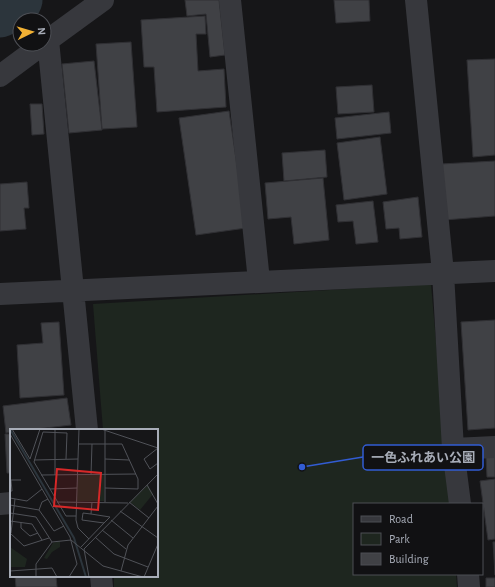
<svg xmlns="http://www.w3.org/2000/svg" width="495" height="587" font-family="'Alegreya Sans','Noto Sans JP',sans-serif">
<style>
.green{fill:#1e261f}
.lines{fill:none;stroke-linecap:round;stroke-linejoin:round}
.river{stroke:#2c353c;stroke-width:47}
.building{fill:#404145;stroke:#303034}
.street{stroke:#37383d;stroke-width:22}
.inset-river{fill:none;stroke:#2c353c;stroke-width:2}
.inset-road{fill:none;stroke:#505258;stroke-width:1}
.view{fill:#d62828;fill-opacity:0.15;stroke:#d62828;stroke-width:2}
.inset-edge{fill:none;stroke:#a8adb8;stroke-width:2}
.leader{fill:none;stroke:#325cd3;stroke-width:1.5}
.callout-dot{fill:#325cd3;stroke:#111113;stroke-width:1.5}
.callout{fill:#111113;stroke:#325cd3;stroke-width:1.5}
.callout-label{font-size:13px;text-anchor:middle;font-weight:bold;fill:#a8adb8}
</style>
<rect width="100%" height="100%" fill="#161618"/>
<!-- green -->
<path class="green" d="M431 284 450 504H354V574H456L457 587H114V576H157V430H103L93 304Z"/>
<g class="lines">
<!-- river -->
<path class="river" d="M0 14 19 0"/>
</g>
<!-- building -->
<path class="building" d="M185 0H219L225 55 210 57 206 14 187 16Z
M334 0H369L370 21 336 23Z
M205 16 206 34H196L198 71 224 69 226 107 157 112 154 67H144L141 20Z
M131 42 137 127 102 129 96 44Z
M495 59V155L473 157 467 60Z
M94 61 102 130 69 133 62 64Z
M372 85 374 112 338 114 336 87Z
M30 104H42L44 134 32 135Z
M229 111 246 228 196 235 179 118Z
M389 112 391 133 337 139 335 118Z
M380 137 387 194 344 200 337 143Z
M325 150 327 177 284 181 282 153Z
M495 161V216L444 220 441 164Z
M323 178 329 240 294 244 291 217 268 219 265 183Z
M27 182 29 208H24L26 229 0 231V184Z
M418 197 422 237 400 239 399 228 386 229 383 202Z
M373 201 378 242 356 244 353 221 338 222 336 205Z
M495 320V428L468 430 461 322Z
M59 322 64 395 20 398 17 345 43 343 41 323Z
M67 398 71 425 28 430H11V432L6 433 3 406Z
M5 434H11V473H7Z
M486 457H495V477H487Z
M495 479V539L488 540 480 481Z
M493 542H495V575Z
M15 576H56L57 587H16Z
M486 578H495V587H486Z"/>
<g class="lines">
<!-- street -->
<path class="street" d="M230 0 259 281
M416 0 443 273 453 449 460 504
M48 40 87 430
M44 43 103 0
M0 76 43 44
M0 294 495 271
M453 449 495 447
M0 504 11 503
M468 574 469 587
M101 576 102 587"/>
</g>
<!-- overview -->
<g transform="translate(10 429)">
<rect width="148" height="148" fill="#161618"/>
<path d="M68 46H94V72H67ZM138 56 143 65 130 81 120 73ZM50 112V118L42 123 37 130 34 129 43 114ZM0 118 17 130 15 138H0Z" fill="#1e261f"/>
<path class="inset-river" d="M0 0 64 109 76 148"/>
<path class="inset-road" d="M2 0 20 30 30 0M69 0 66 91 68 99 79 110M91 0 148 19M95 1V73M0 5 60 108 67 135 59 148M69 15H112L128 50V60L95 59M148 19 134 30 140 40 148 34M56 30 57 4 33 3 24 33 56 87H66M95 30 119 31M24 31 68 30M31 46 126 45M45 46V0M81 46 82 15M137 56 148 75M40 60 67 59M0 62H2L1 51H11M0 69 17 72 32 60M47 73 118 74M119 73 139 89M0 76 29 81 32 73 38 70M29 81 44 102 54 97M110 82 148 109M0 84 26 88 42 113 61 111 93 137 133 148M81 85 100 88 94 94M101 91 123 109M0 92 22 95 32 111M11 93V99L20 107 28 104M92 101 116 120M0 104 14 117 39 109M1 104 5 70M85 108 104 125 138 138M71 118 94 94 72 91 73 84 81 85 82 73M0 142 42 139 47 148M111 142 118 116 148 77M26 148V135L42 113M79 148 74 120 148 45M134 148 148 115"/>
<path class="view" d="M47 40 91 44 88 81 44 77Z"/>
<rect width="148" height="148" class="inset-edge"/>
</g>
<!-- callouts -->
<path class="leader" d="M302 467L363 457"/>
<circle class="callout-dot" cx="302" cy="467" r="4"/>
<rect class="callout" x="363" y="445" width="120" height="25" rx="4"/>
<g class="callout-label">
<text x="423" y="462">一色ふれあい公園</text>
</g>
<!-- legend -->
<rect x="353" y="503" width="130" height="72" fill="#111113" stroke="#4d4f55"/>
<rect x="361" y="516" width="20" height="6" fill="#37383d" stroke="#4d4f55"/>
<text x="389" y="523" font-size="12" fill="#a8adb8">Road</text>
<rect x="361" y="533" width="20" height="12" fill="#1e261f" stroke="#4d4f55"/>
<text x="389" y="543" font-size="12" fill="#a8adb8">Park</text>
<rect x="361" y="553" width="20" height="12" fill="#404145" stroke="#4d4f55"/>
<text x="389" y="563" font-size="12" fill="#a8adb8">Building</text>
<!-- north arrow -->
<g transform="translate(32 32) rotate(85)"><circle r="19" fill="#111113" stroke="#4d4f55"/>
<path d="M0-3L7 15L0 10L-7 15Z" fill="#f2b134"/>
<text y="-6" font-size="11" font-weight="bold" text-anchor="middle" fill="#a8adb8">N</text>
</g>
</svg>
